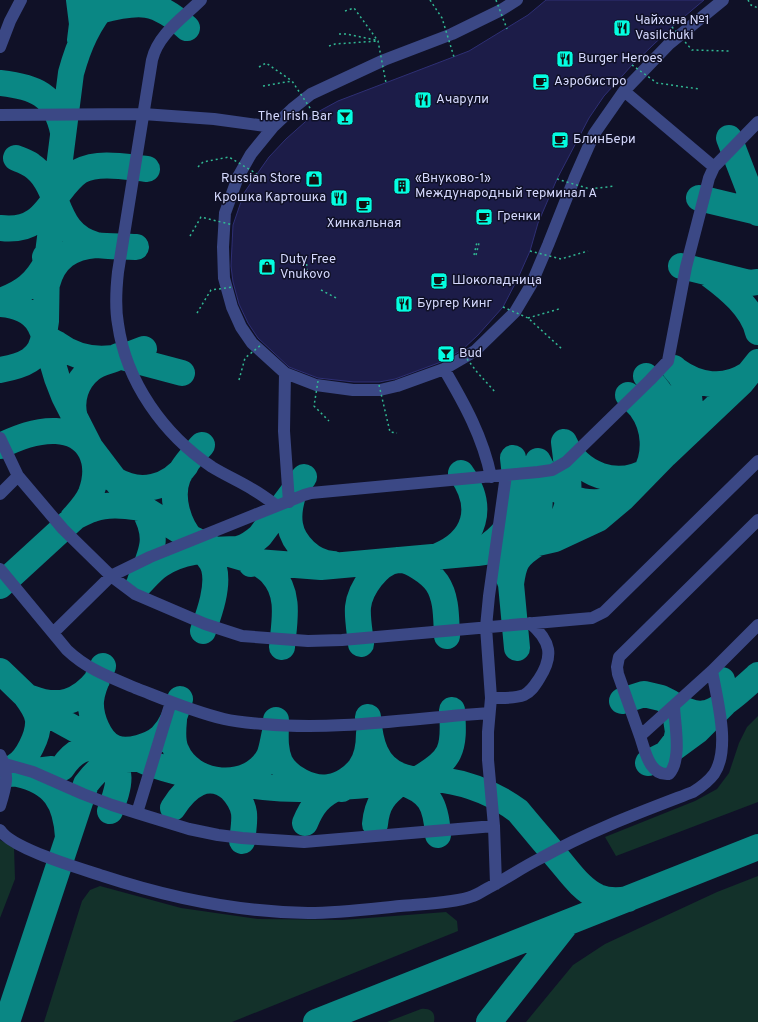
<svg xmlns="http://www.w3.org/2000/svg" width="758" height="1022" font-family="Overpass,sans-serif">
<style>
.green{fill:#13312a}
.lines{fill:none;stroke-linecap:round;stroke-linejoin:round}
.taxiway{stroke:#0a8784;stroke-width:26}
.building{fill:#1c1c48;stroke:#2e2f74}
.path{stroke:#31b893;stroke-width:1.5;stroke-dasharray:2 3;stroke-linecap:butt}
.minor{stroke:#3b4885;stroke-width:12}
.path-bridge{stroke:#31b893;stroke-width:1.5;stroke-dasharray:2 3;stroke-linecap:butt}
.labels{text-anchor:middle;dominant-baseline:central;stroke-width:3;stroke-linejoin:round;paint-order:stroke}
.poi-label{font-size:13px;fill:#d6daff;stroke:#101127;text-anchor:start}
</style>
<rect width="100%" height="100%" fill="#101127"/>
<!-- green -->
<path class="green" d="M758 716V802L616 856 605 837 695 801 717 789 729 773 739 743 747 727Z
M0 840 14 847 15 879 0 918Z
M758 876V1022H526L573 965 605 944 717 892Z
M100 886 181 908 258 919 342 920 446 912 457 921 458 931 232 1022H44L82 901 90 890Z
M421 1009C430 1008 436 1012 434 1022H387Z"/>
<g class="lines">
<!-- taxiway -->
<path class="taxiway" d="M79 0 82 24 80 40
M108 0C88 24 79 44 71 73L47 261 46 321 44 334 57 378 64 396 90 447 115 480 143 508 191 538 216 550 257 562 321 567 477 553 520 547 555 539 598 519 623 498 665 455 742 382 758 362
M99 11C140 0 156 0 187 28
M0 83C35 87 55 94 63 132
M729 138 758 213
M16 158C21 160 27 162 31 165 63 186 51 233 96 245 108 247 124 246 136 247
M699 198 758 212
M0 228C31 232 43 217 59 193 65 185 71 177 80 171 99 161 126 167 147 169
M681 266 750 283 758 282
M710 275C729 289 752 308 758 332
M47 284C54 258 71 247 96 245
M0 301C23 293 36 283 47 261L45 257
M0 304C15 305 31 310 39 324 41 327 42 332 45 335 48 339 53 342 57 344 84 364 114 362 144 349
M118 356 182 373
M674 368C693 387 695 418 680 440
M0 370C22 366 42 360 44 334
M676 370C698 386 724 390 747 375
M646 376C669 400 678 417 667 450
M628 395C632 399 637 403 641 408 655 427 657 455 644 475
M75 418C70 400 76 381 91 369 97 364 106 362 114 359
M564 442C579 475 618 490 650 469
M202 445C194 454 183 465 178 477 170 497 178 524 192 540 199 548 211 557 214 568 219 587 209 614 203 631
M0 446C17 438 36 430 56 431 91 433 102 463 91 493 87 503 80 510 73 518
M538 461C557 500 582 509 623 498
M115 480C140 495 169 488 186 465
M294 491C291 502 288 513 290 525 293 544 313 563 333 564
M73 518C79 515 86 511 93 509 108 503 127 506 143 508 160 538 152 551 140 581
M505 548C517 541 533 530 538 516 542 504 539 475 538 462
M478 552C522 527 518 504 513 458
M438 556C476 540 485 507 461 473
M251 564 257 562C262 566 268 569 272 574 291 594 284 623 282 647
M504 569 508 576 511 584 517 648
M511 584C512 576 513 568 517 561 522 553 530 548 538 543 552 535 563 522 567 506 571 489 566 460 564 442
M0 586 84 509
M138 586C145 579 152 570 160 565 184 549 211 550 238 549 247 547 253 542 260 536L304 477
M361 644C360 633 357 618 358 607 360 589 378 562 398 560 410 559 430 573 437 583 447 598 446 618 447 636
M103 666C98 677 92 688 91 701 90 716 99 742 115 748 128 753 151 746 161 737 172 726 176 713 180 699
M0 671 25 695 55 718 106 746C123 749 138 760 154 765 187 776 229 783 264 787 306 792 350 786 391 783 408 782 426 778 443 780 470 784 495 794 518 811 532 828 546 844 560 861 571 874 582 890 598 897 608 901 618 901 628 899
M31 698C59 709 79 702 97 680
M622 701 644 694 661 698 669 702 671 709 676 719 678 732 676 741 666 754 648 763
M669 702C680 708 693 716 706 713 719 711 748 684 758 675
M368 717C370 741 375 767 401 776 405 778 411 779 416 780 452 760 455 750 452 710
M174 720C173 730 172 741 176 750 191 787 250 792 269 756 272 749 273 740 275 732
M276 720C276 734 274 748 280 762 288 778 312 790 329 787 341 786 353 777 360 768 368 757 369 745 369 733
M667 753 697 731 724 704 725 690 722 680
M62 768C74 750 85 746 106 746 124 771 120 784 110 811
M0 774C5 771 10 770 14 767 27 760 39 735 38 720 37 711 31 703 25 695
M18 774C54 782 66 802 68 837
M0 775 52 769
M173 808C186 787 208 769 231 789 237 795 243 805 244 813 245 822 243 832 242 841
M305 823C312 806 320 795 337 788L342 789
M375 824C377 803 384 795 401 782 430 792 436 804 438 835
M7 1022 86 784C101 764 112 758 136 759
M316 1022 758 847
M489 1022 567 923"/>
</g>
<!-- building -->
<path class="building" d="M546 0H704L672 27 632 65 604 96 589 118 557 179 538 223 530 251 518 278 503 307 478 335 462 350 441 362 395 379 379 382H354L318 378 289 367 258 338 248 323 239 304 233 282 231 266 233 225 244 193 257 174 269 157 286 139 314 114 338 101 469 51 528 15Z"/>
<g class="lines">
<!-- path -->
<path class="path" d="M748 0 751 5 758 8
M339 34H346L376 40
M329 46 335 44 378 41
M259 67 266 63 292 81
M474 255 477 242
M476 255 479 243
M306 259 308 276
M321 290 338 299
M528 318 559 309"/>
<!-- minor -->
<path class="minor" d="M201 0C183 18 158 34 152 60L118 272C116 290 115 307 118 324 126 382 164 435 212 467 225 475 239 481 252 489 261 494 269 500 277 506
M517 0 501 10 452 34 384 60 311 94 292 109 273 127 251 154 238 177 225 213 223 247 224 278 232 307 241 327 252 343 285 373 316 385 353 390H380L397 386 444 369 475 351 515 312 531 285 548 245 575 177 594 134 624 91 669 44 723 0
M0 47 10 21 21 0
M624 91 714 167
M0 115 143 114 214 119 273 127
M444 369C464 403 483 437 491 477
M285 373 284 431 289 502
M0 438 18 476 63 529 111 576 135 594 205 624 242 636 308 641 342 640 592 618 604 612 758 461
M0 494 18 476
M758 520 619 657 617 667 618 674 640 736 712 671 758 625
M0 569 67 650C88 670 112 678 138 689 166 700 194 712 224 719 236 722 249 723 263 724 338 731 414 718 489 713
M53 633 111 576 150 557 304 495 311 493 538 472 552 470 566 462 650 380 668 361 686 267 709 178 714 167 758 122
M491 698C501 698 514 699 524 695 531 692 535 685 539 679 554 656 551 641 530 623
M640 736C645 750 649 776 669 774 682 760 675 725 674 707
M0 755C10 774 6 787 0 806
M5 764 33 772 83 794 112 805 137 813 189 829 218 835 242 838 304 842 494 826
M137 813 171 702
M0 830C12 849 79 868 103 876 170 898 238 912 308 913 339 913 370 909 400 906 420 904 456 903 473 896 479 894 484 890 490 887 507 878 523 867 541 858 589 831 641 812 693 792 701 787 708 782 714 774 731 749 717 699 712 671
M496 884 494 826 488 760V732L491 698 486 627 489 596 506 475"/>
<!-- path-bridge -->
<path class="path-bridge" d="M430 0 442 18 454 57
M496 0 507 29
M345 11 354 8 378 41 386 83
M672 27 692 50 730 51
M632 65 657 83 699 89
M263 86 292 81 314 114
M198 167 203 162 229 157 257 174
M557 179 590 189 615 186
M190 236 201 217 233 225
M530 251 561 259 588 251
M503 307 528 318 562 349
M197 313 211 290 233 287
M461 351 477 372 496 393
M239 380 245 358 261 345
M318 381 314 406 329 421
M379 385 390 432 397 433"/>
</g>
<!-- icons -->
<defs>
<g id="restaurant-square" transform="scale(0.9)"><rect x="-9" y="-9" width="18" height="18" rx="4" fill="#04fde1" stroke="#101127"/><path d="M-5-6h1v4h1v-4h1v4h1v-4h1v5L-1.5 .5V6h-2V.5L-5-1ZM5-6V6H3V1.5H1.5Q1.5-4 5-6Z" fill="#111"/></g>
<g id="cafe-square" transform="scale(0.9)"><rect x="-9" y="-9" width="18" height="18" rx="4" fill="#04fde1" stroke="#101127"/><path d="M-5.5-4.5H6V0H3Q3 3.5 0 3.5H-2.5Q-5.5 3.5-5.5 0ZM3-3.2v2h1.7v-2ZM-6 4.5H4V6H-6Z" fill="#111"/></g>
<g id="bar-square" transform="scale(0.9)"><rect x="-9" y="-9" width="18" height="18" rx="4" fill="#04fde1" stroke="#101127"/><path d="M-6-5H6L.8 .8V4.5H3.5V6h-7V4.5H-.8V.8Z" fill="#111"/></g>
<g id="shop-square" transform="scale(0.9)"><rect x="-9" y="-9" width="18" height="18" rx="4" fill="#04fde1" stroke="#101127"/><path d="M-5-2.5h2.3a2.7 3.5 0 0 1 5.4 0H5L5.5 6h-11ZM-1.5-2.5h3a1.5 2.3 0 0 0-3 0Z" fill="#111"/></g>
<g id="building-square" transform="scale(0.9)"><rect x="-9" y="-9" width="18" height="18" rx="4" fill="#04fde1" stroke="#101127"/><path d="M-4-6H4V6H1V3H-1V6H-4ZM-2.5-4.3h1.7v1.8h-1.7ZM.8-4.3h1.7v1.8H.8ZM-2.5-1h1.7V.8h-1.7ZM.8-1h1.7V.8H.8Z" fill="#111"/></g>
</defs>
<g fill-rule="evenodd">
<use href="#restaurant-square" x="622" y="28"/>
<use href="#restaurant-square" x="565" y="59"/>
<use href="#cafe-square" x="541" y="82"/>
<use href="#restaurant-square" x="423" y="100"/>
<use href="#bar-square" x="345" y="117"/>
<use href="#cafe-square" x="560" y="140"/>
<use href="#shop-square" x="314" y="179"/>
<use href="#building-square" x="402" y="186"/>
<use href="#restaurant-square" x="339" y="198"/>
<use href="#cafe-square" x="364" y="205"/>
<use href="#cafe-square" x="484" y="217"/>
<use href="#shop-square" x="267" y="267"/>
<use href="#cafe-square" x="439" y="281"/>
<use href="#restaurant-square" x="404" y="304"/>
<use href="#bar-square" x="446" y="354"/>
</g>
<g class="labels">
<!-- poi labels -->
<g class="poi-label">
<text x="635" y="21">Чайхона №1<tspan x="635" dy="15">Vasilchuki</tspan></text>
<text x="578" y="59">Burger Heroes</text>
<text x="554" y="82">Аэробистро</text>
<text x="436" y="100">Ачарули</text>
<text x="332" y="117" text-anchor="end">The Irish Bar</text>
<text x="573" y="140">БлинБери</text>
<text x="301" y="179" text-anchor="end">Russian Store</text>
<text x="415" y="179">«Внуково-1»<tspan x="415" dy="15">Международный терминал А</tspan></text>
<text x="326" y="198" text-anchor="end">Крошка Картошка</text>
<text x="497" y="217">Гренки</text>
<text x="364" y="224" text-anchor="middle">Хинкальная</text>
<text x="280" y="260">Duty Free<tspan x="280" dy="15">Vnukovo</tspan></text>
<text x="452" y="281">Шоколадница</text>
<text x="417" y="304">Бургер Кинг</text>
<text x="459" y="354">Bud</text>
</g>
</g>
</svg>
